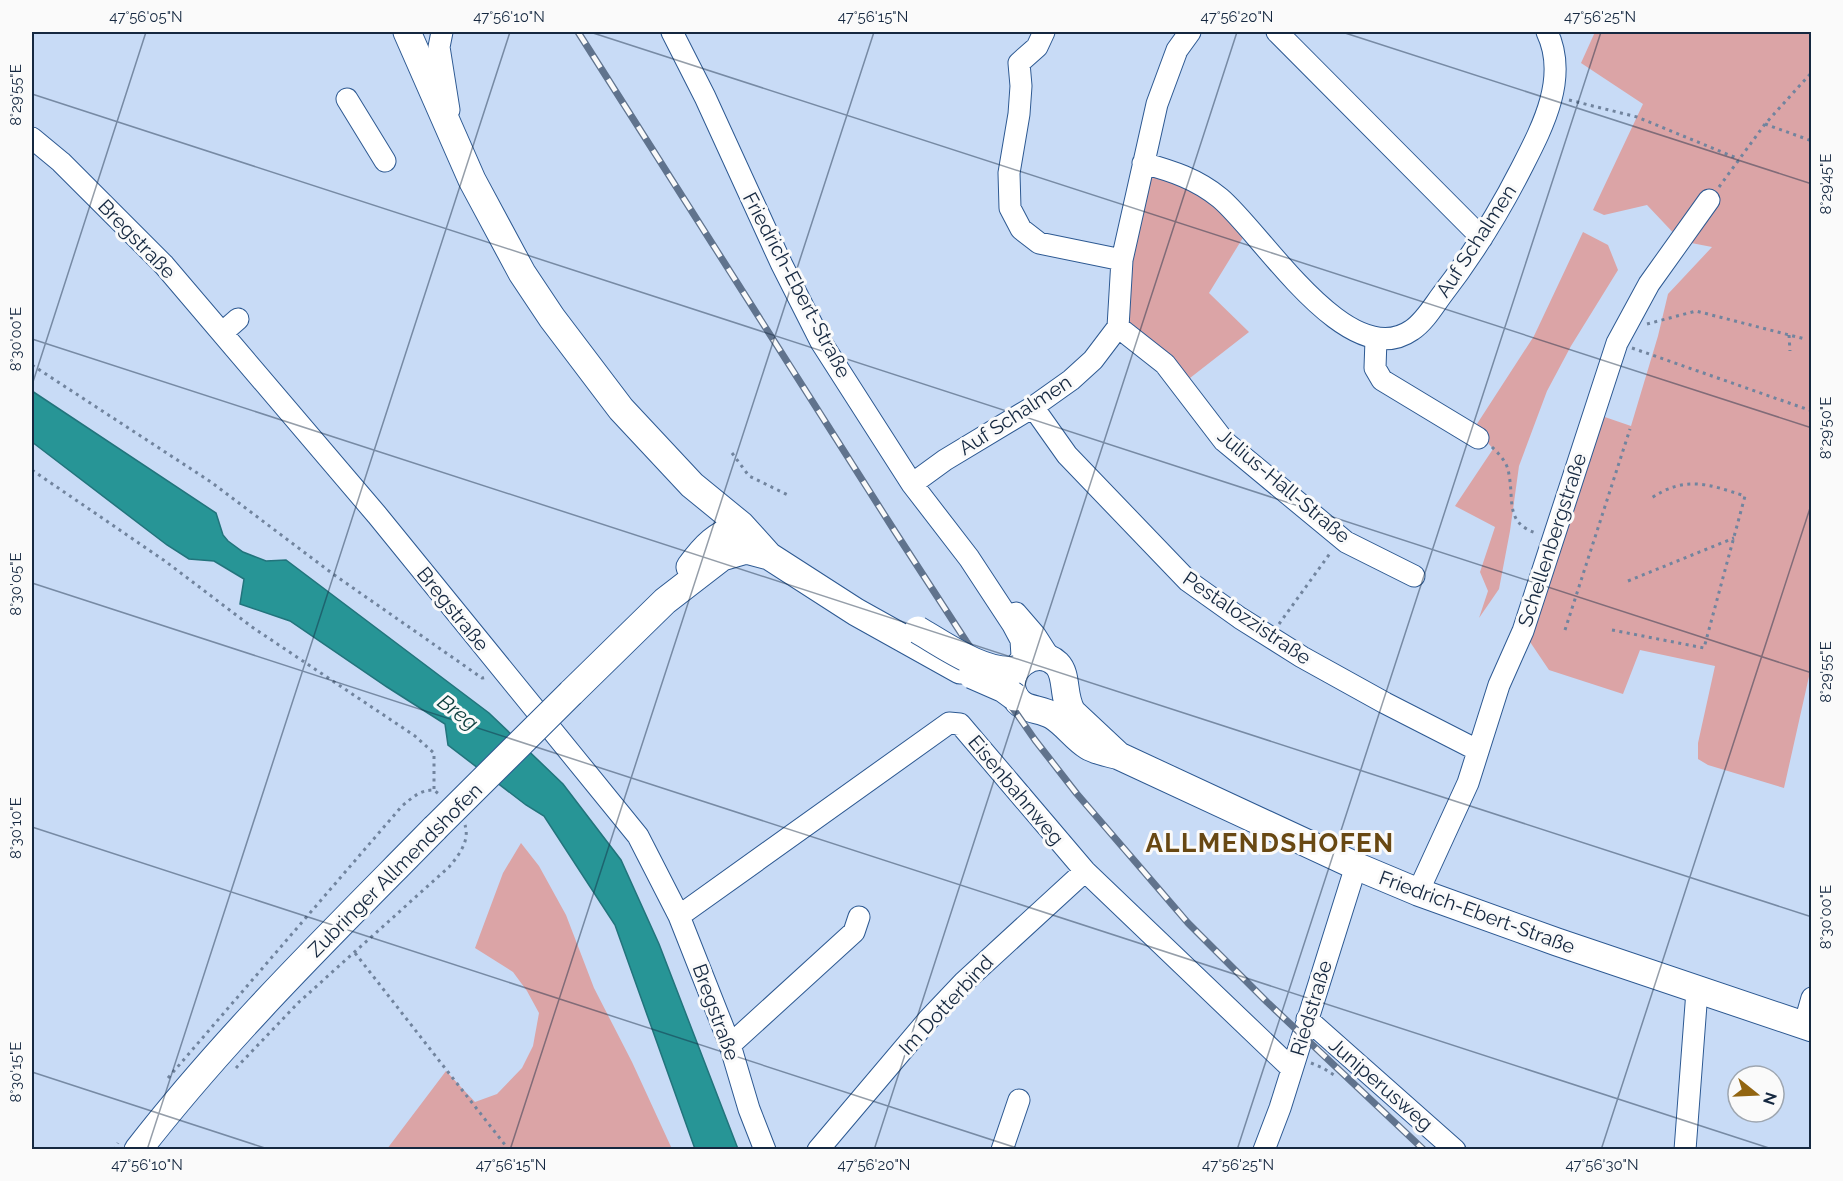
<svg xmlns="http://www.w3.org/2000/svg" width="1843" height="1181" font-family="Raleway,sans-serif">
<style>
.green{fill:#dba4a6}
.water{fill:#279596;stroke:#22747c;stroke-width:1.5}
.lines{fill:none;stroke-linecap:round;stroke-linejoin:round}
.minor-casing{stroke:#2d5992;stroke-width:23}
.major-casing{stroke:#2d5992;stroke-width:29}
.path{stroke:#71849e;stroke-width:3;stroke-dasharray:3 4.5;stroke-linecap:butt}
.minor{stroke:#fff;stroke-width:21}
.major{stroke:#fff;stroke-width:27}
.rail-casing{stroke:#60738d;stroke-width:7}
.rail{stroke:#fafafa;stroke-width:4.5;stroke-dasharray:14;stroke-linecap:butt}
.major-bridge-casing{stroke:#2d5992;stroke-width:29;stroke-linecap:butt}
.major-bridge{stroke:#fff;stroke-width:27}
.ticks{fill:none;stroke:#152840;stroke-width:1.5;stroke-opacity:0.45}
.labels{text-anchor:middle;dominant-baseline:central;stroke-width:6;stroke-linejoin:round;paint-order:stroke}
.street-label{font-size:20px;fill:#152840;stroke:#fafafa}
.water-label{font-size:21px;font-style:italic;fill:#0b3c3c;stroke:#fafafa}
.district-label{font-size:26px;font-weight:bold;letter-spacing:1.5px;fill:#684813;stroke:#fafafa}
.neatline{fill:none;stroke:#152840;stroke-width:2}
.ticks-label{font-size:15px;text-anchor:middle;fill:#152840}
</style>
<rect width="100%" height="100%" fill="#c8dbf6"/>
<!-- green -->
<path class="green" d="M1595 32H1811L1812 663 1784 788 1708 765 1698 759V743L1715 666 1640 650 1623 694 1549 670 1526 636 1596 414 1631 426 1658 336 1668 294 1712 247 1681 241 1647 205 1604 215 1593 210 1643 104 1581 63Z
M1147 172 1196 189 1244 236 1209 293 1249 332 1190 378 1167 356 1123 322 1128 261Z
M1583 232 1608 245 1618 270 1571 346 1547 391 1519 466 1510 531 1499 589 1479 618 1488 591 1480 572 1495 527 1455 506 1493 449 1475 427 1534 336Z
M521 843 539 866 566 915 594 988 632 1062 672 1149H387L446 1071 475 1102 497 1094 522 1068 533 1046 539 1013 527 991 513 972 475 948 503 873Z"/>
<!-- water -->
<path class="water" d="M32 391 216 513 223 535 228 541 243 552 266 561 286 560 489 713 563 784 621 860 659 944 738 1149H695L615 925 544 816 526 805 448 745 445 724 387 687 290 621 240 604 244 579 214 561 189 559 167 545 32 442Z"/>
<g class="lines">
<!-- minor casing -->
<g class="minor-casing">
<path id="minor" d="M442 32 439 47 449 110
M672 32 705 97 781 263 821 342 912 484 969 558 1013 625 1021 640 1022 656 1019 665
M1044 32 1037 47 1019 63 1021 86 1019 114 1009 173 1010 208 1021 229 1039 243 1122 260
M1277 32 1482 238
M347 99 385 161
M32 138 61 162 164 265 377 515 638 836 679 916 730 1045 749 1109 765 1150
M1143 163C1172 171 1197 179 1220 198 1262 233 1348 375 1412 330 1424 322 1433 307 1441 296 1472 256 1498 214 1521 169 1542 128 1569 78 1547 32
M1118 327 1165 364 1224 441 1346 542 1414 576
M222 333 238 319
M1376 339 1375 368 1382 380 1478 438
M1033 407 1067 455 1188 581 1240 618 1302 657 1385 703 1477 750
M912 484 945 460 1033 407 1071 380 1093 360 1118 327 1122 260 1157 104 1177 50 1190 32
M1016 613 1035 635 1051 660
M1418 892 1468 783 1499 685 1523 631 1617 343 1649 284 1709 200
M679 916 949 723 960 724 1085 871 1292 1069
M1307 1019 1455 1150
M1804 1026 1812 998
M730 1045 854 932 859 917
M818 1150 928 1020 964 982 1085 871
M1002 1150 1019 1100
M1264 1150 1280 1108 1356 866
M1685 1150 1697 991"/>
</g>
<!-- major casing -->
<g class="major-casing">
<path id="major" d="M407 32 472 180 522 273 552 318 621 409 692 485 741 525 769 556 856 612 960 670
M690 567C706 545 716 536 741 525
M571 693 665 601 722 557 746 550 769 556
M1119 756 1072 712C1062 696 1068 675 1057 664 1036 644 1002 669 1014 695 1022 712 1039 707 1053 716 1066 724 1075 738 1088 746 1096 751 1109 753 1119 756L1356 866 1418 892 1557 942 1812 1028
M138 1150C228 1034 333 932 435 828"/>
</g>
<!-- path -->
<path class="path" d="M1569 100 1637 117 1739 159
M1765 124 1812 141
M1719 187 1765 124 1812 72
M1647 324 1696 311 1805 339
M1789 335 1790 351
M1632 348 1812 411
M32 365 211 482 333 574 482 678 488 677
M1492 447C1500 455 1508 463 1509 475 1514 500 1505 523 1536 533
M732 453 749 476 788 495
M32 470 165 561 252 627 415 736 434 753V790
M1628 581 1734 538
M1279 624 1331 552
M1565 630 1630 429
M1612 630 1704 648 1745 496C1708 484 1685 475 1650 499
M355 953 509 1150
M1311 1063 1323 1068 1334 1075
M236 1068 299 1002 449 867C459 855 470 841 465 825
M168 1078 402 806C413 797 420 790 434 790L440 795
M114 1150 118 1143"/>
<!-- minor -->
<use href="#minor" class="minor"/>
<!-- major -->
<use href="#major" class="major"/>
<!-- rail casing -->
<g class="rail-casing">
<path id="rail" d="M578 32 894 530 966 641 1035 740 1077 794 1188 923 1267 1002 1424 1150"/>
</g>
<!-- rail -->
<use href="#rail" class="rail"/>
<!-- major-bridge casing -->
<g class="major-bridge-casing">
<path id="major-bridge" d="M918 630C944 645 984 674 1015 670
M972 675 1004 689 1015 697
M435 828 571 693"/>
</g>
<!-- major-bridge -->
<use href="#major-bridge" class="major-bridge"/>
</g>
<!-- ticks -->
<path class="ticks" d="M590 32 1812 428M1342 32 1812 184M32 94 1812 673M32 339 1812 917M32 385 146 32M32 583 1775 1150M32 827 1023 1150M32 1072 271 1150M147 1150 510 32M510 1150 874 32M874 1150 1237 32M1237 1150 1601 32M1601 1150 1812 502"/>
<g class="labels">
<!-- street labels -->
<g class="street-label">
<text transform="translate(137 239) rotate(46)">Bregstraße</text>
<text transform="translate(1476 241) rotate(-57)">Auf Schalmen</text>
<text transform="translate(797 285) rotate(62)">Friedrich-Ebert-Straße</text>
<text transform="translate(1015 415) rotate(-33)">Auf Schalmen</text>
<text transform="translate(1284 486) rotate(40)">Julius-Hall-Straße</text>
<text transform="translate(1552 540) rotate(-72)">Schellenbergstraße</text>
<text transform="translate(453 609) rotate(51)">Bregstraße</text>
<text transform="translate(1247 618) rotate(34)">Pestalozzistraße</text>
<text transform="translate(1016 790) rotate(50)">Eisenbahnweg</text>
<text transform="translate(395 870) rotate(-45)">Zubringer Allmendshofen</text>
<text transform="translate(1477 912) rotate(20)">Friedrich-Ebert-Straße</text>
<text transform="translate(946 1005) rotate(-47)">Im Dotterbind</text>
<text transform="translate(1311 1008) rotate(-73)">Riedstraße</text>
<text transform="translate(716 1012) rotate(70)">Bregstraße</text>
<text transform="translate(1381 1084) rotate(41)">Juniperusweg</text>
</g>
<!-- water labels -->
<g class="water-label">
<text transform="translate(458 712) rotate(37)">Breg</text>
</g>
<!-- district labels -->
<g class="district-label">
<text x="1270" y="843">ALLMENDSHOFEN</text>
</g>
</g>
<!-- border -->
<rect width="1843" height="1181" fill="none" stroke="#fafafa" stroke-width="66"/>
<!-- north arrow -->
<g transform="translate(1756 1094) rotate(108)"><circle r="28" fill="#fafafa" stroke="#9ea6b0" stroke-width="1.5"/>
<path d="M0-4.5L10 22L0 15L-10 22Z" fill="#926511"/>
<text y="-9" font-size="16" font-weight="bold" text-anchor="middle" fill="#152840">N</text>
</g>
<rect x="33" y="33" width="1777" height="1115" class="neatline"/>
<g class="ticks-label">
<text x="146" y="22">47°56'05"N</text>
<text x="509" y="22">47°56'10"N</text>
<text x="873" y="22">47°56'15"N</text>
<text x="1237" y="22">47°56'20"N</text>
<text x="1600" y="22">47°56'25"N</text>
<text transform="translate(16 95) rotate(-90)" y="5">8°29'55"E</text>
<text transform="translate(1826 184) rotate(-90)" y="5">8°29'45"E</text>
<text transform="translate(16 339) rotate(-90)" y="5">8°30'00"E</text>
<text transform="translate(1826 428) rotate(-90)" y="5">8°29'50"E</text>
<text transform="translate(16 584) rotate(-90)" y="5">8°30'05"E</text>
<text transform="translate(1826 672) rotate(-90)" y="5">8°29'55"E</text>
<text transform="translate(16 828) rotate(-90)" y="5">8°30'10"E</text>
<text transform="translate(1826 917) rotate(-90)" y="5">8°30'00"E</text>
<text transform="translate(16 1072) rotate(-90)" y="5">8°30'15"E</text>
<text x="147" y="1170">47°56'10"N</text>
<text x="511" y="1170">47°56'15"N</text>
<text x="874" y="1170">47°56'20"N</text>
<text x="1238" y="1170">47°56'25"N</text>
<text x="1602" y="1170">47°56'30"N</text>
</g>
</svg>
